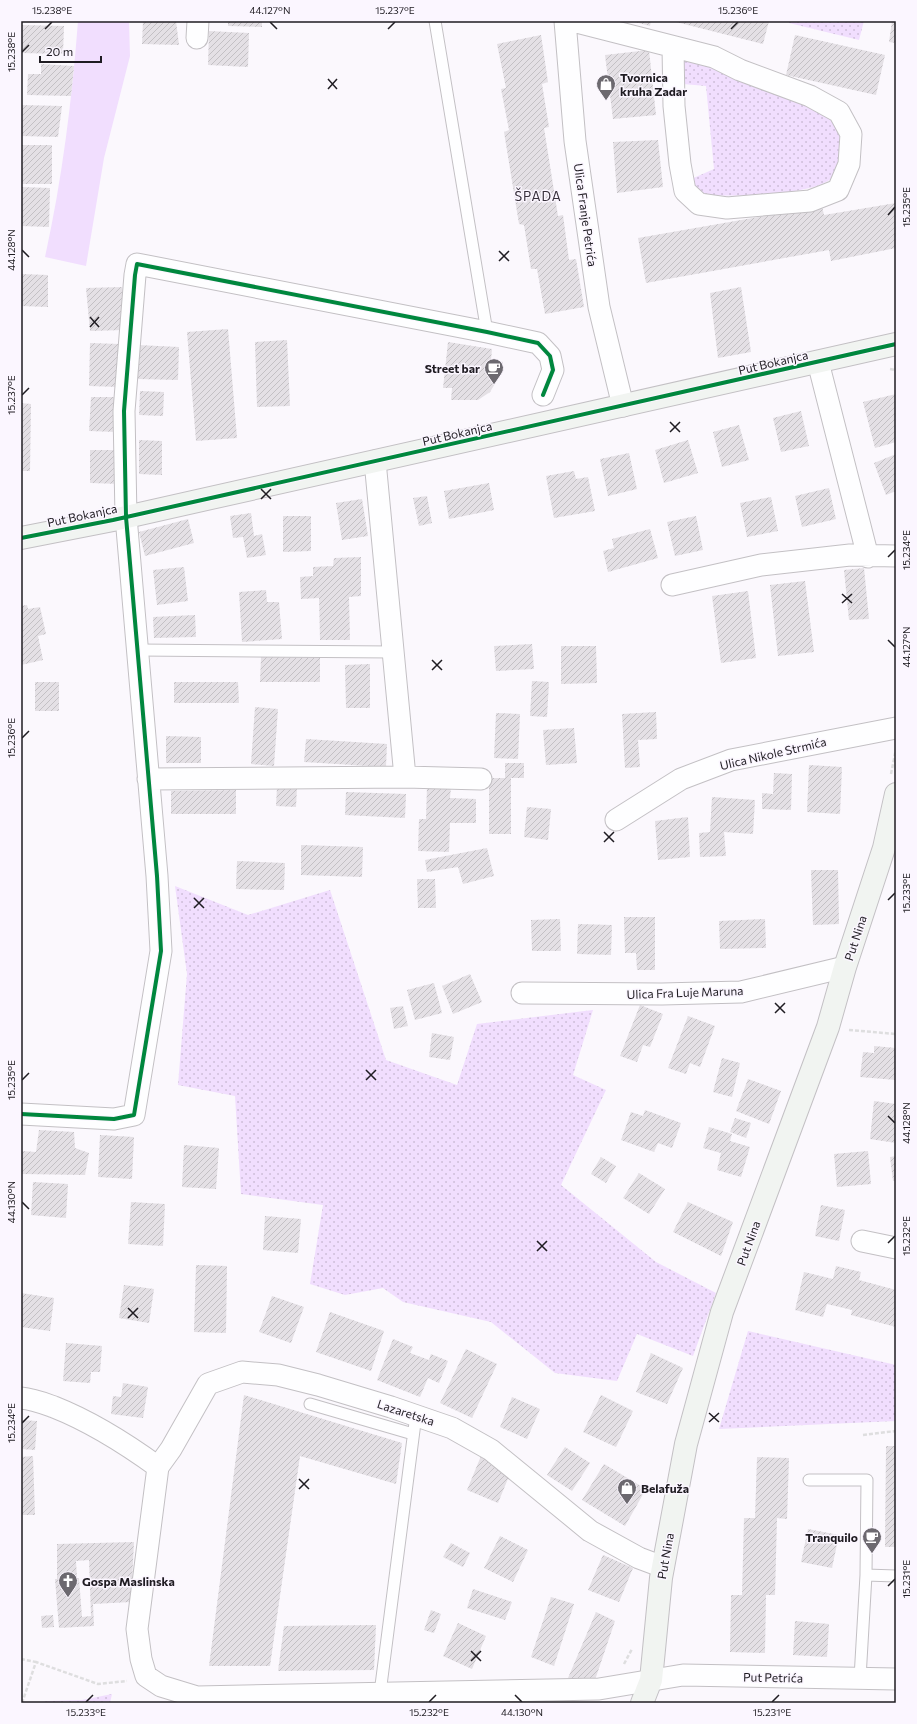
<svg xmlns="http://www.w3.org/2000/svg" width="917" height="1724" font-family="Commissioner,sans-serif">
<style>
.grass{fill:url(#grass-dots)}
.garden{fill:#f1defe}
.building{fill:url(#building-hatch);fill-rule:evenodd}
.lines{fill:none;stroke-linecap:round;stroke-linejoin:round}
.service-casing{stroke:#c3c0c4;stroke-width:13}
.minor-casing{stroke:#c3c0c4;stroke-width:23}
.secondary-casing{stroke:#c3c0c4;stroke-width:24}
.path{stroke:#dededf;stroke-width:2.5;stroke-dasharray:4 2;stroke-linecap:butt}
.service{stroke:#fefeff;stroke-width:11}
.minor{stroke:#fefeff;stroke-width:21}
.secondary{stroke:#f1f4f1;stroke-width:22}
.cycleway-casing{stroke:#fbf6ff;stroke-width:6}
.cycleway{stroke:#00873e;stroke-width:4}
.ticks{fill:none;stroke:#1f1c22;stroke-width:1.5}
.labels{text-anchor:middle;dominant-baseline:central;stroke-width:3;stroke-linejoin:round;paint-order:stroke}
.poi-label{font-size:12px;font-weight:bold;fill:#1f1c22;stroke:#fbf6ff;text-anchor:start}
.street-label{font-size:12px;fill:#1f1c22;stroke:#fbf6ff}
.neighbourhood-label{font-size:13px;letter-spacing:1px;fill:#362f3a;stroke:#fbf6ff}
.neatline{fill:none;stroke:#1f1c22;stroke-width:1.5}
.ticks-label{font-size:10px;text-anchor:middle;fill:#1f1c22}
</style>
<defs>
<pattern id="grass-dots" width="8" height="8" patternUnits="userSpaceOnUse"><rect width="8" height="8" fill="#f1defe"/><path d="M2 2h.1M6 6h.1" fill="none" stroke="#cebed9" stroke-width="1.8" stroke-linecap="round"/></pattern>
<pattern id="building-hatch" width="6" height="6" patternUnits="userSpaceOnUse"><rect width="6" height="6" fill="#e4e0e5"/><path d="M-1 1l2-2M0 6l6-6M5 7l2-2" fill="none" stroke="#c3c0c4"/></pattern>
</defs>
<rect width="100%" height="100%" fill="#fbf8fd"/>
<!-- grass -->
<path class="grass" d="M789 21H864L859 40 789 23Z
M682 60 723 70 819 109 840 125 842 166C839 170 836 175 832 178 809 197 733 196 703 195L689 180 714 169 706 86 683 84Z
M175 886 248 915 330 890 386 1060 457 1085 477 1024 593 1010 573 1075 606 1090 561 1185 656 1262 716 1293 693 1356 637 1334 617 1381 555 1373 491 1322 403 1302 383 1288 345 1295 310 1284 323 1205 241 1194 235 1096 178 1085 187 974Z
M748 1331 896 1365V1421L719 1429Z
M112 1694 110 1703H36L48 1701 82 1700Z"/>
<!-- garden -->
<path class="garden" d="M78 21H129L130 56 104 158 86 266 45 257C62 180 72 100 78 21Z"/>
<!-- building -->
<path class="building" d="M143 21H176L179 45 142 44Z
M228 21H262V27L228 26Z
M631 21H651L650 26Z
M672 21H769L763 44Z
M892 21H896V43L889 42Z
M21 25 64 26 63 54 21 53Z
M209 31 249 33 248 67 208 65Z
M541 35 548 82 542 84 549 127 544 128 558 216 563 215 569 260 576 259 584 307 545 314 537 269H531L524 225 519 224 504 132 509 130 501 89 506 88 497 44Z
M795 35 885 55 876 95 786 75Z
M649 50 656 115 613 119 605 55Z
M41 64 74 66 71 96 27 95 28 74H41Z
M21 105 62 106 58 137 21 136Z
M658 140 663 187 617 193 613 142Z
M21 145H52V184H21Z
M21 187 50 188 49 227 21 226Z
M896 203V248L831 261 829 250 646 283 638 238 822 206 824 215Z
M21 274 48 275V307L21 306Z
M122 287 125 330 90 331 86 288Z
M741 287 751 352 718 358 710 293Z
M228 329 237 438 196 441 187 332Z
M287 340 290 406 257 407 255 342Z
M448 342 492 349 491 360 503 362 499 377 490 392 478 400H451L452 388H443Z
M90 343 120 344 119 387 89 386Z
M138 345 179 347 178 380 137 379Z
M140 391 164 392 163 416 139 415Z
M896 394V442L875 448 863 402Z
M91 397H116V432L89 431Z
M21 403 31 404 30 471H21Z
M801 411 809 446 781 452 773 418Z
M739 425 749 460 722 467 713 432Z
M139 440 162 441V475L139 474Z
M688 440 698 473 664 483 655 450Z
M90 450H122L121 484 90 483Z
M629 453 637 489 608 496 600 459Z
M896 454V491L886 495 874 463Z
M574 471 576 479 588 477 595 511 554 518 546 476Z
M489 483 494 510 449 519 444 491Z
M829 488 836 519 802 527 795 496Z
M427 496 432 523 419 526 413 498Z
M771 497 778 531 747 537 740 503Z
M362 499 368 536 342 540 336 503Z
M251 513 254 536 262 534 266 555 247 558 243 537 233 538 230 516Z
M283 516H311V551L283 552Z
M696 516 703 550 675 556 667 522Z
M188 519 194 543 145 556 139 532Z
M650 529 658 558 608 572 603 551 614 548 612 539Z
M361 557V596L349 597 350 640H320L319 598 301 599 300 577 313 576V567L333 566 334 558Z
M184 567 188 601 157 605 153 570Z
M864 568 869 619 849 620 844 570Z
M805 581 814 652 778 656 770 585Z
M266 590 267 602H279L282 639 242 642 239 592Z
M748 591 756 658 721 663 712 596Z
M27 605 28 609 40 607 46 634 38 636 43 660 21 665V606Z
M195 615 196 637 154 638 153 617Z
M532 644 534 669 496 671 494 646Z
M561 646H596L597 683 561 684Z
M261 657 320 658V682H260Z
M370 664V708H346L345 665Z
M532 681 549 682 547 717 530 716Z
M35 682H59V711H35Z
M174 682H238L239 703H174Z
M255 707 278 709 274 766 251 764Z
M656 712 657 739 638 740 640 767 625 768 622 714Z
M496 713 520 714 518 759 494 758Z
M574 728 577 763 546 765 543 730Z
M166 736 201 737V763H166Z
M306 739 387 744 386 767 304 762Z
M505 763H524V778H511V834H489V778H505Z
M809 765 842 767 840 814 807 812Z
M774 773 792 774 791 810 762 809V793L773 794Z
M427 786 451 787 450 798 476 799V823H450L449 852 418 851 419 819H426Z
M277 787 297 788 296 807 276 806Z
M236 790V814H171V791Z
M346 792 406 794 405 818 345 815Z
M712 797 755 800 753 834 724 832 726 856 700 857 699 833 710 832Z
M527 807 551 809 548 840 524 837Z
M688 817 690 857 658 860 655 821Z
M301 845 363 847 362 877 301 875Z
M487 848 494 876 463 884 458 867 427 872 425 860Z
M237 861 285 863 284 890 236 889Z
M811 870H838L839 924 813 925Z
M417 879H435L436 908H418Z
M624 917H655V970H637L636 953H625Z
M560 919 561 951H532L531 920Z
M765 919 766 948 720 949 719 921Z
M578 924 612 925 611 955 577 954Z
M470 974 482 1002 453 1014 442 986Z
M434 983 442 1013 415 1020 407 990Z
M640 1005 663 1014 650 1047 643 1045 637 1062 620 1056Z
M403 1006 408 1026 394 1029 390 1008Z
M688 1016 715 1026 700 1067 690 1063 686 1074 668 1068Z
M432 1033 454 1037 450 1060 429 1057Z
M874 1046 896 1048V1080L860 1077 863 1052 874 1053Z
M722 1058 740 1063 732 1097 713 1092Z
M748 1079 781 1091 769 1124 736 1111Z
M874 1101 896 1104V1143L870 1139Z
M645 1110 681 1123 672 1148 658 1143 654 1152 621 1140 631 1112 643 1116Z
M735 1118 751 1123 746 1138 730 1132Z
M709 1127 732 1134 730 1141 750 1147 741 1177 717 1170 721 1153 703 1148Z
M39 1130 74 1132 75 1148 89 1153 85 1175 21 1174 22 1151 36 1152Z
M100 1135 134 1137 132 1179 98 1177Z
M184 1145 219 1148 216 1189 182 1187Z
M868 1151 871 1184 837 1187 834 1154Z
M896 1156V1181H893L890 1157Z
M601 1157 616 1166 606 1183 591 1174Z
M639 1173 665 1189 649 1214 623 1198Z
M33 1182 68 1184 66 1218 31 1215Z
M131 1202 165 1204 163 1246 128 1244Z
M688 1202 733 1222 721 1256 673 1232Z
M821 1205 845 1210 839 1241 815 1236Z
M265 1216 301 1219 298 1253 263 1250Z
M196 1265 227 1266 226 1333 194 1332Z
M836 1266 861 1272 859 1280 896 1290V1327L851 1315 852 1310 827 1304 823 1317 795 1310 804 1272 833 1279Z
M124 1285 154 1289 149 1323 119 1318Z
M21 1293 54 1298 50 1331 21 1327Z
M272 1296 304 1307 291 1343 259 1332Z
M330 1312 384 1331 371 1371 316 1352Z
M393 1339 413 1347 410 1353 429 1360 431 1354 448 1361 439 1383 428 1378 420 1397 377 1380Z
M66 1343 102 1346 100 1372H91L90 1383 63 1381Z
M466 1349 497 1364 472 1418 440 1403Z
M651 1353 683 1368 667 1404 636 1392Z
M123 1383 148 1387 143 1418 111 1414 113 1396 121 1397Z
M244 1395 402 1443 396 1484 300 1456 270 1666H209Z
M601 1395 633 1411 616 1447 583 1432Z
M512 1397 540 1409 527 1439 500 1427Z
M21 1420 37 1421 35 1450 21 1449Z
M886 1446H896V1547H885Z
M565 1447 590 1463 572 1491 547 1475Z
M33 1456 35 1515H21V1457Z
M481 1456 512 1469 498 1503 467 1490Z
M757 1457 789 1458 787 1519 777 1518 775 1595H766L765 1653 730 1652 731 1595H742L744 1518H755Z
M604 1464 646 1489 625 1526 582 1500Z
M808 1529 839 1535 832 1568 801 1562Z
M500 1536 528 1550 513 1582 484 1568Z
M134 1542 131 1602 93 1604 94 1626 59 1628 55 1579H57V1544ZM89 1560 91 1616 82 1617 79 1578H77L76 1561Z
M451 1543 470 1553 463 1567 443 1557Z
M603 1555 633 1568 619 1602 588 1590Z
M473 1589 512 1602 505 1620 467 1608Z
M551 1597 574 1604 554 1666 531 1657Z
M431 1610 441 1614 434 1633 424 1630Z
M596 1612 615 1621 595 1680 568 1678Z
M53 1615 54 1627 42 1628 41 1616Z
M795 1621 829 1624 827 1657 793 1655Z
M458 1623 486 1636 472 1669 443 1656Z
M376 1625 374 1670 278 1671 284 1626Z"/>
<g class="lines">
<!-- service casing -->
<g class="service-casing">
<path id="service" d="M435 21 487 332
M138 650 393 652
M310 1404 413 1434
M809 1480H867L866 1575 860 1678
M866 1575 896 1576
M380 1693 416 1415"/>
</g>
<!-- minor casing -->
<g class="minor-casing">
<path id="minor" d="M565 21 575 141 599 307 623 406
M573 21 714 57 740 70 810 96 839 112 851 134 849 164 838 190 810 201 727 208 699 204 685 191 680 164 674 106 673 47
M197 38 198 21
M818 362 868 557
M375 461 405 777
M672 585 761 565 850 555 896 556
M148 779 405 777 481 779
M616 820 681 779 731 760 896 728
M522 993 662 994 741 992 845 967
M21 1114 114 1119 134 1115 161 951 157 876 126 517 124 411 135 275 137 264 487 332 538 343 550 356 553 370 543 395
M862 1241 896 1248
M21 1398C33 1399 43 1403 54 1407 92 1422 125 1443 158 1467L137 1629 141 1659 146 1676 161 1686 197 1697 599 1689 683 1675 896 1679
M158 1467 171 1449 208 1384 242 1372 278 1375 318 1385 391 1407 452 1428 491 1450 590 1531 639 1558 663 1567"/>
</g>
<!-- secondary casing -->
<g class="secondary-casing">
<path id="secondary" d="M21 538 113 520 896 344
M642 1703 651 1680 661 1578 686 1444 722 1312 828 1027 845 967 884 848 896 794"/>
</g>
<!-- path -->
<path class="path" d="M890 369 896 370
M891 774 896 749
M849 1030 896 1034
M863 1435 896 1431
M21 1659 36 1662
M624 1664 632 1649
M22 1703 36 1662 98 1684 127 1681"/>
<!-- service -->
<use href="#service" class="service"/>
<!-- minor -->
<use href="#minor" class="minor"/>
<!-- secondary -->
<use href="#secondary" class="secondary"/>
<!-- cycleway casing -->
<g class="cycleway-casing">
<path id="cycleway" d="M21 538 113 520 896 344
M21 1114 114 1119 134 1115 161 951 157 876 126 517 124 411 135 275 137 264 487 332 538 343 550 356 553 370 543 395"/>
</g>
<!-- cycleway -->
<use href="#cycleway" class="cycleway"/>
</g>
<!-- ticks -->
<path class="ticks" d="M270 22 277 29M45 29 52 22M388 29 395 22M731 29 738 22M22 52 29 45M328 79 337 89M328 89 337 79M888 215 895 207M22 250 29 257M499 251 509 261M499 261 509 251M90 317 99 327M90 327 99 317M22 395 29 388M670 422 680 432M670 432 680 422M261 489 271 499M261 499 271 489M888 557 895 550M842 594 852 603M842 603 852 594M888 640 895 647M432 660 442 670M432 670 442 660M22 738 29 731M604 832 614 842M604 842 614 832M194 898 204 908M888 900 895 893M194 908 204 898M775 1003 785 1013M775 1013 785 1003M366 1070 376 1080M22 1080 29 1073M366 1080 376 1070M888 1116 895 1123M22 1202 29 1209M537 1241 547 1251M888 1243 895 1236M537 1251 547 1241M128 1308 138 1318M128 1318 138 1308M709 1413 719 1422M709 1422 719 1413M22 1423 29 1416M299 1479 309 1489M299 1489 309 1479M888 1586 895 1579M471 1651 481 1661M471 1661 481 1651M515 1695 522 1702M86 1702 93 1695M429 1702 436 1695M772 1702 779 1695"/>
<!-- icons -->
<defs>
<g id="shop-pin" transform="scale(1)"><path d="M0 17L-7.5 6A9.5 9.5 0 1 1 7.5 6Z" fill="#6c696f" stroke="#fbf6ff"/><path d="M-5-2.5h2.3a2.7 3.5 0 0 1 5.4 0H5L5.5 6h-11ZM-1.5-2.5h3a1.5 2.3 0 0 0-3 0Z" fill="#fff"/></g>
<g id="cafe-pin" transform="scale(1)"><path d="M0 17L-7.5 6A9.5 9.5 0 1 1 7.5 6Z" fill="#6c696f" stroke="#fbf6ff"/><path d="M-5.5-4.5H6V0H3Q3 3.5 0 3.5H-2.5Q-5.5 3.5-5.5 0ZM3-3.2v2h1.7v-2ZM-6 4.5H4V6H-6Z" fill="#fff"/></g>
<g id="church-pin" transform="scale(1)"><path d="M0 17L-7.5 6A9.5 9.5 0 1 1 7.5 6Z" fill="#6c696f" stroke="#fbf6ff"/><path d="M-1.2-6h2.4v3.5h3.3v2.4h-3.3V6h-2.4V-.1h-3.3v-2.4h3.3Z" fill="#fff"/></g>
</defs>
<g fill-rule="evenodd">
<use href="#shop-pin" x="606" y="84"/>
<use href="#cafe-pin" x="494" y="368"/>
<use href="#shop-pin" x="627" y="1488"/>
<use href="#cafe-pin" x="872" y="1537"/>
<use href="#church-pin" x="68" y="1581"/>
</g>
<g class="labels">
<!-- poi labels -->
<g class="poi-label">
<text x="620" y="77">Tvornica<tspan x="620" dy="14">kruha Zadar</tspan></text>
<text x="480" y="368" text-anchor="end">Street bar</text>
<text x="641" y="1488">Belafuža</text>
<text x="858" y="1537" text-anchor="end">Tranquilo</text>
<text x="82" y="1581">Gospa Maslinska</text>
</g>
<!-- street labels -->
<g class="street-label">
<text transform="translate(586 215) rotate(82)">Ulica Franje Petrića</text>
<text transform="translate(773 362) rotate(-13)">Put Bokanjca</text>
<text transform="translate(457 433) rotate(-13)">Put Bokanjca</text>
<text transform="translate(82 515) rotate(-12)">Put Bokanjca</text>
<text transform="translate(773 753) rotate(-13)">Ulica Nikole Strmića</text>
<text transform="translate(855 938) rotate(-72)">Put Nina</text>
<text transform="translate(685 992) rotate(-2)">Ulica Fra Luje Maruna</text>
<text transform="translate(748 1243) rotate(-70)">Put Nina</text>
<text transform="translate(406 1412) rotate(18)">Lazaretska</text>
<text transform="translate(665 1556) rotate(-80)">Put Nina</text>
<text transform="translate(773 1677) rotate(1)">Put Petrića</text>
</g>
<!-- neighbourhood labels -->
<g class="neighbourhood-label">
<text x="538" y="196">ŠPADA</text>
</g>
</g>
<!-- border -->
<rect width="917" height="1724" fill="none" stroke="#fbf6ff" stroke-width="44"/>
<!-- scale -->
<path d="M40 56v6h61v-6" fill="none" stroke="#1f1c22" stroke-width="2"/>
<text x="46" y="56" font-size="12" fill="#1f1c22" stroke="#fbf6ff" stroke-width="3" paint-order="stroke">20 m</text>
<rect x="22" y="22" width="873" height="1680" class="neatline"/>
<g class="ticks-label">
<text x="52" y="14">15.238°E</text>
<text x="270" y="14">44.127°N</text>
<text x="395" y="14">15.237°E</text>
<text x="738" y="14">15.236°E</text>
<text transform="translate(11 52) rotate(-90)" y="4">15.238°E</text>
<text transform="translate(906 207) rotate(-90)" y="4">15.235°E</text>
<text transform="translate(11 250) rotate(-90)" y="4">44.128°N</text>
<text transform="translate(11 395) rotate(-90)" y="4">15.237°E</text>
<text transform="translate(906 550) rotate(-90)" y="4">15.234°E</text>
<text transform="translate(906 647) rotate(-90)" y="4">44.127°N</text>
<text transform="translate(11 738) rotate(-90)" y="4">15.236°E</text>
<text transform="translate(906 893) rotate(-90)" y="4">15.233°E</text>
<text transform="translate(11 1080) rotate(-90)" y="4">15.235°E</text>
<text transform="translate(906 1123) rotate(-90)" y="4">44.128°N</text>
<text transform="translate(11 1202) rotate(-90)" y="4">44.130°N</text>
<text transform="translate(906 1236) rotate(-90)" y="4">15.232°E</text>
<text transform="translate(11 1423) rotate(-90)" y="4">15.234°E</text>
<text transform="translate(906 1579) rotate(-90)" y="4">15.231°E</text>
<text x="86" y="1716">15.233°E</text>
<text x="429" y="1716">15.232°E</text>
<text x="522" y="1716">44.130°N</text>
<text x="772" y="1716">15.231°E</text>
</g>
</svg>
